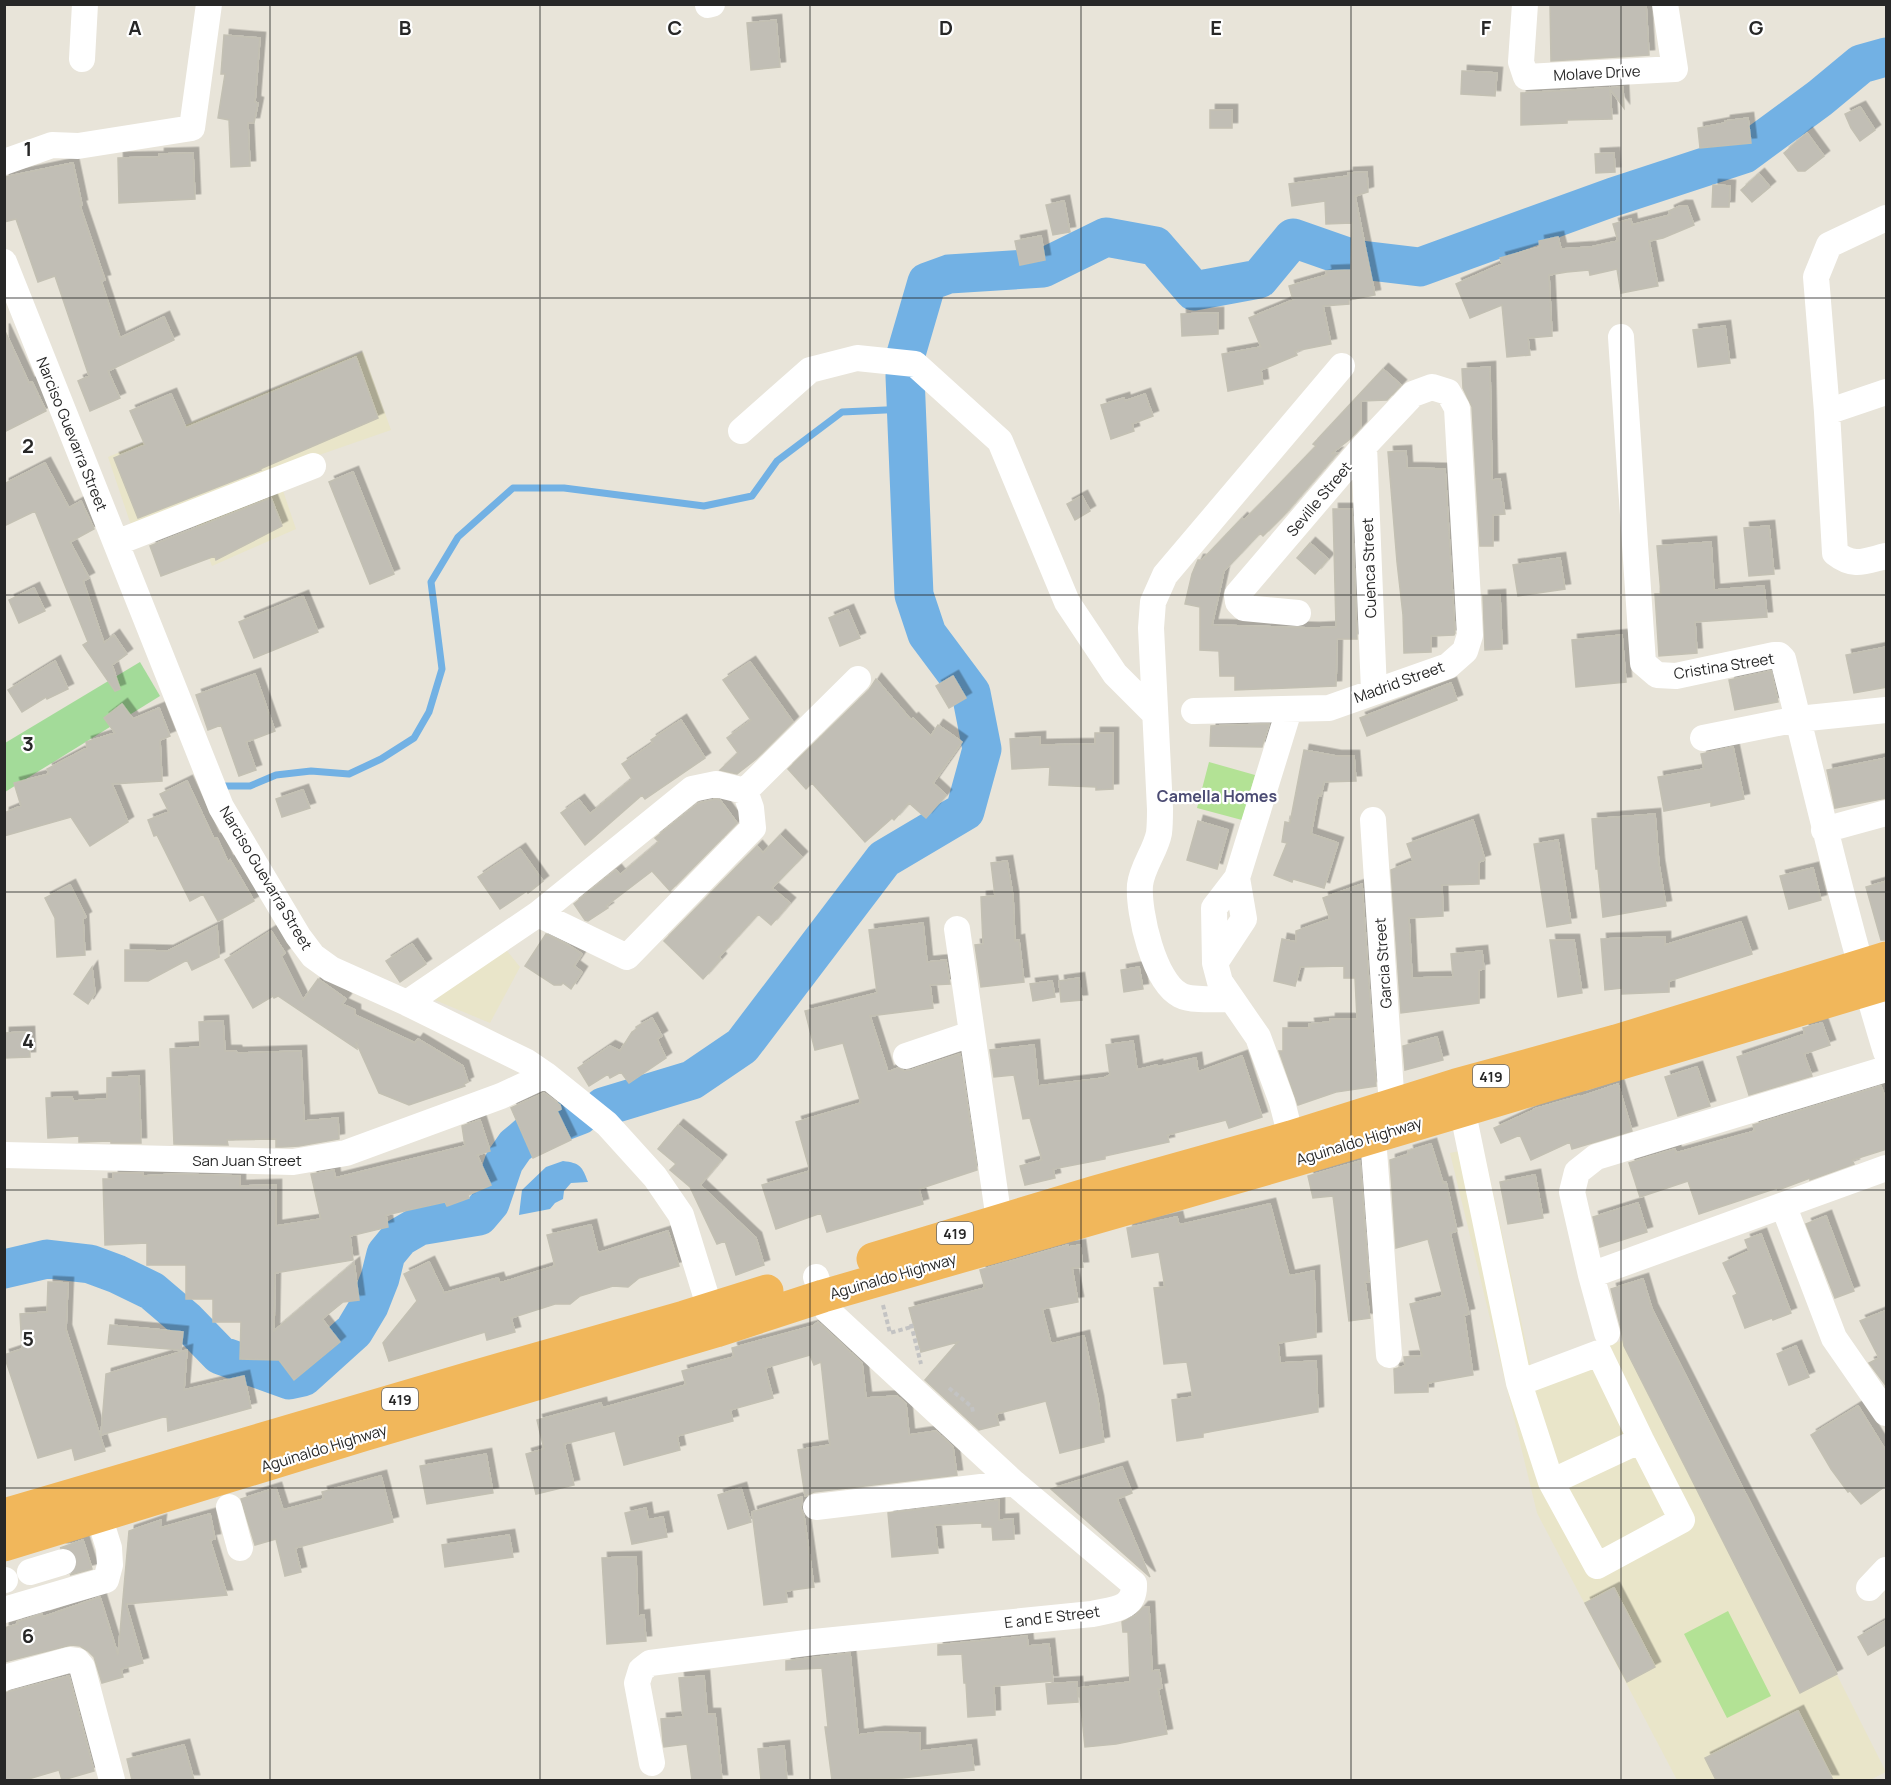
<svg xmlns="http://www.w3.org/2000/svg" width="1891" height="1785" font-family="Manrope,sans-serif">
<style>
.education{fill:#e9e5c9}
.green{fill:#a3db99}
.pitch{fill:#b3e295}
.water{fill:#72b1e4}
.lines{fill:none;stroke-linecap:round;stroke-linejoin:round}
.stream{stroke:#72b1e4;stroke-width:7}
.river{stroke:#72b1e4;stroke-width:39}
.building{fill:#c1beb5;stroke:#c3c0b3;stroke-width:1.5;filter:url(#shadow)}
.minor-tunnel{stroke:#c1beb5;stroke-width:26;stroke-dasharray:26 13;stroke-linecap:butt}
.path{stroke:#c3c3c3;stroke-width:4;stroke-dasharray:4.5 3;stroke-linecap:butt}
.minor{stroke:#fff;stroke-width:26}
.highway{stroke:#f1b75b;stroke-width:33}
.grid{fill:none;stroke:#272727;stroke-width:1.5;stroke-opacity:0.55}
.labels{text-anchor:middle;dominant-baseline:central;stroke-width:4.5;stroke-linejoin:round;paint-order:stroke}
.shield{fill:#fff;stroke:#686868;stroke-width:1.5}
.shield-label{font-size:14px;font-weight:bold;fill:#272727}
.street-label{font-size:15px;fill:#272727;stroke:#fff}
.neighbourhood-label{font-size:16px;font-weight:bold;fill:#4b4b73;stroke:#fff}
.grid-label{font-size:20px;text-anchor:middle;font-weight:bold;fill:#272727;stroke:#fff;stroke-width:4.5;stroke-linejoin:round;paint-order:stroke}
</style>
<defs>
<filter id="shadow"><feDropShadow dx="5.5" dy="-5.5" stdDeviation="0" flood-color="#0004"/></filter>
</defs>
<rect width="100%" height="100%" fill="#e8e4d9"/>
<!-- education -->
<path class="education" d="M363 352 391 430 276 470 296 529 212 566 191 510 133 531 108 457Z
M504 947 520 967 490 1023 430 998Z
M1483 1146 1532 1371 1621 1341 1659 1322 1886 1772 1870 1780H1677L1537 1513 1450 1153Z"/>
<!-- green -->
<path class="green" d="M140 662 160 696 5 792V743Z"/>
<!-- pitch -->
<path class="pitch" d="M1209 762 1255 775 1242 820 1197 808Z
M1728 1611 1771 1696 1727 1718 1684 1634Z"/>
<!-- water -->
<path class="water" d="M563 1161C580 1163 582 1166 588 1182L571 1183 564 1191 563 1199 555 1203 550 1209 519 1215 522 1190 546 1167Z"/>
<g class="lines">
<!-- stream -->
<path class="stream" d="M221 786H250L276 775 311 771 349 774 381 759 414 738 429 712 442 669 431 582 458 537 513 488H564L704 506 752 496 777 461 842 412 907 409"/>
<!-- river -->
<path class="river" d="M906 354 927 282 949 274 1043 268 1106 237 1155 246 1194 291 1259 279 1293 238 1353 259 1420 267 1613 197 1744 154 1820 98 1861 64 1886 57
M603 1107 692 1080 742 1046 884 859 965 811 982 749 971 693 927 634 914 595 905 376
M4 1269 47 1259 90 1264 117 1274 152 1291 186 1320 220 1355 289 1380 303 1377 354 1331 369 1306 380 1278 386 1254 400 1237 419 1226 479 1216 490 1203 504 1162 515 1146 528 1135 580 1115"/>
</g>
<!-- building -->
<path class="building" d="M1550 4H1646L1649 55 1551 61Z
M776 20 780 67 751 70 747 23Z
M224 35 260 38 255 102 258 103 254 123H248L250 166 231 167 229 120 218 118 225 74H221Z
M1462 71 1497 73 1495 96 1461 94Z
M1623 87 1624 108 1610 89 1612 119 1567 120V123L1521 125V93Z
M1860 107 1875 130 1860 141 1851 128 1845 114Z
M1210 110H1232V128H1210Z
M1748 118 1751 143 1700 148 1698 128 1725 123V121Z
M1807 133 1824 156 1805 171H1798L1784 153Z
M193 153 195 199 119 203 118 158 159 157V154Z
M1614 153 1615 172 1596 173 1595 154Z
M73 163 82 205 80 206 105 280 101 281 120 338 164 317 174 340 108 371 120 398 90 411 78 381 89 376 55 276 38 282 16 219 4 222V177Z
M1367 172 1368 192 1355 196 1375 295 1349 300V304L1323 306 1331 344 1295 351 1297 355 1261 370 1263 384 1228 391 1222 354 1261 347 1249 318 1293 300 1289 286 1327 275 1326 271 1351 270 1352 223 1326 224 1325 201 1292 206 1289 184 1348 176V173Z
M1759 174 1770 187 1752 202 1741 190Z
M1713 185 1730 186 1729 207H1712Z
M1064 201 1070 232 1053 235 1046 205Z
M1680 206H1687L1694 225 1663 238 1649 241 1658 286 1621 293 1617 269 1590 275 1589 270 1567 272 1549 275 1552 336 1528 338 1530 355 1507 357 1502 305 1470 318 1456 284 1502 264 1500 258 1540 247 1539 241 1558 237 1561 249 1591 247 1618 241 1613 224 1631 219 1632 225 1670 215 1669 211Z
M1041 236 1045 260 1020 265 1015 241Z
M1218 313V334L1182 336 1181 314Z
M1725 326 1730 363 1698 367 1693 330Z
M4 329 29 383 32 382 46 411 4 432Z
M356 357 378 418 260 469 261 470 138 518 114 458 145 445 130 411 171 394 186 428Z
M1490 367 1492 480 1500 479 1505 514 1493 515V546H1480L1472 407 1463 388 1462 369Z
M1383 369 1401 385 1387 400 1361 401V427L1350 439 1331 454 1337 453 1282 517 1263 536 1260 533 1224 571 1212 625 1314 628 1336 627 1333 509H1352L1357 639H1337L1336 686 1235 690V676H1220L1219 651 1200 650V607L1185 604 1192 574 1198 560H1202L1242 518 1244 520 1263 501 1316 446 1313 444Z
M1145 394 1153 416 1132 424 1134 431 1111 439 1101 405 1124 398 1125 401Z
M1406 451 1407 468 1445 469 1455 633 1454 635 1431 636V652L1404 653 1403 615 1397 562 1388 452Z
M45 463 69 508 81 501 94 529 70 542 89 578 83 581 104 643 114 635 127 654 112 665 120 689 115 691 83 645 88 642 35 511 4 526V484Z
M353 472 394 574 370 584 329 482Z
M1082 496 1090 511 1075 520 1067 504Z
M271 498 282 526 216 560 215 556 161 576 150 546Z
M1769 526 1774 574 1749 576 1744 528Z
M1711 542 1714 590 1764 586 1767 617 1695 622 1697 653 1659 656 1655 594H1661L1657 546Z
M1310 543 1328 559 1315 574 1297 558Z
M1560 558 1565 589 1518 596 1513 565Z
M34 588 45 611 19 623 9 600Z
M1500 595 1502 649 1485 650 1483 596Z
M303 596 318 632 254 658 239 622Z
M848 610 860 638 840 646 829 618Z
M1622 635 1626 682 1576 687 1572 640Z
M1887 647V687L1854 693 1846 655Z
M55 661 68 689 47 699 46 697 22 712 8 690Z
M750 662 793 722 756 759 737 774 720 770 738 753 727 738 751 720 723 680Z
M1771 671 1778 702 1735 710 1729 680Z
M255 674 275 731 246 742 256 770 239 776 221 725 208 730 196 695Z
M953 676 966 698 949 708 936 686Z
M876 679 911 720 913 718 931 736 938 725 962 742 933 783 946 795 926 818 909 803 894 820 892 818 865 842 812 783 806 789 788 769 869 690Z
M1451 683 1457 700 1367 736 1360 718Z
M122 704 133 719 159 708 170 736 160 740 162 781 112 784 128 822 90 846 71 817 4 836V813L21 806 14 783 49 774 47 769 87 748 86 742 115 733 104 718Z
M681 720 705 758 645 799 642 795 585 845 561 813 579 800 590 814 632 779 622 764 653 743 651 740Z
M1269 724 1262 747 1210 746 1211 726Z
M1095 733H1113V789L1096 790V787L1049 785 1050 767 1012 769 1010 739 1040 737V745L1095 744Z
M1733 747 1744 799 1711 806V802L1664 811 1658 777 1704 769 1701 754Z
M1304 750 1336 756H1354L1356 781 1324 782 1321 796 1318 795 1311 834 1338 843 1324 888 1293 879 1292 882 1274 875 1287 843 1282 842 1285 822 1290 823Z
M1887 758V798L1835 808 1827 770Z
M187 781 214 839 217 838 228 862 230 860 254 901 218 921 203 894 190 901 157 835 154 836 148 820 169 812 160 794Z
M303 790 310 808 282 817 276 799Z
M716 799 720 800 737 823 670 891 652 871 606 906 608 908 588 921 585 920 574 904 616 870 620 875 659 842 655 838 699 803Z
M1655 814 1659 865 1666 906 1603 917 1598 869H1596L1592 819Z
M1473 820 1485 860 1479 862V884L1442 885 1443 916 1409 918 1412 978 1453 977 1451 954 1482 951 1484 969 1479 970V1003L1401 1013 1391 870 1413 861 1407 844Z
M1198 821 1228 830 1217 869 1187 860Z
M780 835 802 857 772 888 790 903 771 925 758 914 719 957 721 959 703 979 664 941 757 846 763 853Z
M1558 840 1571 923 1547 927 1534 844Z
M520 849 543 881 528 893 527 891 500 909 478 877Z
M1007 861 1013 896 1015 941 1019 940 1024 982 981 987 975 945 983 944 981 897 995 896 991 863Z
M1813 868 1821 900 1789 909 1780 876Z
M1887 881V940H1881L1866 887Z
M1362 884 1376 1086 1336 1092 1298 1105 1279 1051H1283V1028H1310L1309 1024 1330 1022V1019H1357L1355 978H1344V966L1300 967 1295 986 1274 981 1282 939 1296 942V931L1330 919 1323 898Z
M70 885 86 917 83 919 85 955 57 957 55 918 45 898Z
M1741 922 1752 954 1669 981V992L1622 994V988L1605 990 1601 939 1665 937V945Z
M923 923 927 962 946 960 950 984 930 985 933 1008 870 1016 888 1072 898 1068 904 1071 911 1070 960 1054 977 1170 919 1189 923 1204 827 1232 821 1213 776 1229 762 1185 810 1171 796 1122 861 1103 843 1043 815 1050 805 1011 877 993 869 930Z
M217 926 219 957 192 970 187 960 148 981H125V950L168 951Z
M271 931 285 953 281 956 303 1000 318 979 346 999 342 1004 355 1010V1015L415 1043 418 1039 463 1066 468 1082 464 1084 465 1086 409 1105 379 1093 356 1042 357 1049 278 996 274 998 273 996 253 1008 225 960Z
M546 934 568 945 582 954 574 966 582 972 571 989 563 983 561 985H554L525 966Z
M1550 940H1574L1582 993 1558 997Z
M412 944 426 964 400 982 386 961Z
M92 967 95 993 88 1004 74 994Z
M1139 967 1143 989 1124 992 1121 970Z
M1079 978 1082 1000 1061 1002 1059 981Z
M1052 981 1055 997 1033 1001 1030 984Z
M652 1018 662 1036 657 1039 666 1058 629 1083 621 1072 610 1078 608 1074 589 1086 578 1068 610 1046 620 1051 632 1032 637 1029 636 1027Z
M223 1021 225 1051H236L237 1053 301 1051 304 1121 338 1118 339 1139 299 1146 282 1147H276V1139L227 1140 228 1145 174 1144 170 1049 200 1047 199 1022Z
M1822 1023 1830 1045 1804 1054 1812 1076 1749 1095 1737 1057 1805 1034 1803 1028Z
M29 1032 30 1057 4 1058V1033Z
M1437 1037 1443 1060 1405 1070 1403 1046Z
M1133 1041 1137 1070 1157 1065V1067L1196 1058 1198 1072 1242 1056 1262 1117 1229 1128 1226 1120 1167 1135 1169 1142 1105 1156V1159L1053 1169 1055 1178 1025 1185 1020 1166 1042 1160 1030 1118 1023 1119 1014 1075 994 1077 990 1050 1034 1045 1038 1086 1104 1078 1110 1075 1106 1045Z
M1697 1067 1710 1106 1678 1116 1665 1077Z
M139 1076 141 1143H111V1141L79 1142V1136L48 1138 46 1098 72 1097 73 1101 107 1099V1078Z
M1618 1084 1632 1131 1572 1149 1570 1142 1531 1160 1520 1135 1501 1143 1494 1128 1534 1110V1109L1579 1096 1580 1097Z
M1881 1086 1887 1103V1149L1852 1160 1854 1164 1810 1180V1178L1778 1190 1777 1188 1699 1214 1688 1181 1640 1197 1629 1163 1675 1149 1676 1153 1755 1131 1753 1125Z
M544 1093 560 1105 561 1109 557 1111 571 1140 533 1158 511 1108Z
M480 1120 490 1151 477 1155 491 1185 468 1195 469 1198 447 1206 445 1202 386 1215 388 1227 350 1236 353 1260 275 1273 274 1331 354 1263 359 1300 343 1302 322 1319 340 1342 294 1380 279 1360 240 1359 241 1322H213V1299H186V1265H147V1243L105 1245 103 1179H113V1173H143V1176L175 1174 240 1176V1186L276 1185V1226L321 1219 311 1174 334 1170 335 1178 465 1146 462 1126Z
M678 1125 721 1160 700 1185 756 1238 764 1265 736 1275 725 1241 717 1244 690 1187 670 1170 676 1164 658 1149Z
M1431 1144 1443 1183 1446 1182 1457 1231 1450 1233 1469 1314 1464 1315 1473 1375 1428 1383V1392L1395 1393 1394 1369 1405 1366 1404 1357 1422 1356 1410 1304 1443 1296 1428 1239 1396 1248 1390 1160 1409 1154 1408 1151Z
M1360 1161 1369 1282H1365L1370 1318 1349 1321 1333 1196 1313 1198 1308 1176Z
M1535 1175 1543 1218 1508 1224 1500 1182Z
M1638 1203 1647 1232 1600 1247 1593 1217Z
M1270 1204 1289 1276 1314 1271 1316 1337 1278 1343 1280 1363 1316 1361 1318 1412 1203 1433V1437L1177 1441 1172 1400 1193 1397 1187 1362 1164 1364 1154 1288 1165 1287 1159 1252 1132 1257 1127 1228 1177 1217 1179 1225Z
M1826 1216 1854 1291 1835 1298 1806 1224Z
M591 1225 598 1253 668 1231 679 1266 639 1278 628 1287 613 1286 580 1296 570 1304H555L511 1318 515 1332 487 1340 485 1332 389 1361 383 1343 417 1301 404 1274 429 1262 444 1293 498 1278 500 1283 555 1266 547 1235Z
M1761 1234 1791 1313 1773 1320 1772 1318 1745 1328 1733 1296 1737 1294 1723 1263 1749 1251 1745 1240Z
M1068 1245V1247L1080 1245 1083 1267 1072 1268 1078 1302 1042 1309 1051 1344 1084 1336 1098 1401 1104 1442 1060 1453 1046 1401 996 1414 999 1425 979 1430 925 1380 958 1342 921 1352 909 1308 985 1288 980 1270Z
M1643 1279 1652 1309 1837 1674 1800 1693 1624 1346 1621 1329 1611 1289Z
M48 1282 68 1283 66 1330 105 1451 75 1460 72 1448 38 1458 4 1355 22 1349 20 1314 47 1312Z
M1887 1310V1387L1869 1363 1879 1358 1860 1321Z
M818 1322 862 1363 866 1398 897 1396 906 1404 909 1435 936 1431 953 1447 957 1475 814 1492 805 1496 798 1450 830 1445 821 1362 814 1365 810 1355 765 1368 773 1398 730 1410 733 1421 677 1436 680 1450 624 1465 615 1431 564 1444 574 1485 536 1494 526 1454 544 1449 537 1420 601 1403 602 1408 686 1385 682 1371 734 1357 732 1348 813 1326Z
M110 1325 183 1332 181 1350 108 1344Z
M1796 1346 1809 1377 1789 1385 1777 1354Z
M187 1350 184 1390 244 1376 251 1408 168 1431 167 1416 101 1435 106 1374Z
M1858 1406 1886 1451 1887 1485 1861 1504 1850 1491 1848 1492 1831 1469 1811 1435Z
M486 1454 493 1493 427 1504 420 1466Z
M1122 1467 1132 1493 1117 1499 1150 1577 1051 1489Z
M381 1476 393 1522 295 1548 301 1572 285 1576 276 1539 255 1545 241 1499 276 1488 283 1510 324 1499 322 1492Z
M741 1488 751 1522 728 1529 718 1495Z
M802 1497 801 1509 804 1516 814 1587 786 1591 787 1602 764 1605 752 1512Z
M999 1500V1520L1013 1519 1014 1539 993 1540 992 1527H982V1523L935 1525 938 1553 892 1557 888 1513Z
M646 1508 648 1520 663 1517 667 1537 632 1544 625 1513Z
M210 1514 215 1539 210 1540 227 1595 126 1604 143 1663 121 1669 123 1677 102 1683 94 1657 88 1651 80 1646 71 1645 4 1662V1628L18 1624 17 1622 42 1614 43 1617 100 1597 118 1655 129 1531 161 1520 160 1528Z
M509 1535 513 1557 445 1567 442 1545Z
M83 1540 92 1569 70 1575 74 1572 77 1566V1557L73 1551 67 1548H60Z
M636 1557 638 1616 644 1615 646 1641 607 1644 602 1558Z
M1614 1588 1655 1667 1627 1682 1585 1603Z
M1143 1607H1149L1152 1671 1159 1670 1162 1688 1158 1689 1167 1734 1116 1744 1085 1747 1079 1688 1130 1682 1128 1632H1123L1122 1622 1135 1616Z
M1887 1620V1644L1868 1655 1858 1637Z
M1027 1636 1028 1646 1049 1644 1053 1681 994 1686 995 1715 968 1717 966 1683H964L962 1654 938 1655V1645Z
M850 1653 858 1735 879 1732 920 1733V1751L971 1745 974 1770 902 1778 832 1780 825 1727H828L822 1668 786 1670V1661Z
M69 1676 94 1771 63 1780H62L59 1770 25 1780H4V1693Z
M704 1676 707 1714H715L722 1780H692L687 1744 664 1747 663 1742 661 1719 683 1717 679 1678Z
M1077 1682 1078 1702 1048 1704 1046 1684Z
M1798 1711 1833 1780H1716L1705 1758Z
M184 1745 194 1780H132L127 1759Z
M784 1746 787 1780H761L758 1749Z"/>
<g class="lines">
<!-- minor-tunnel -->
<path class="minor-tunnel" d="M63 1562 87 1555"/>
<!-- path -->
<path class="path" d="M883 1305 890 1333 911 1327
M911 1324 921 1364
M949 1388 972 1407 973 1412"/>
<!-- minor -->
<path class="minor" d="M1525 4 1521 62 1526 77 1675 69 1665 4
M708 5 712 4
M82 59 85 4
M4 162 52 145 78 146 192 128 209 4
M1886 218 1829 245 1816 277 1827 412 1835 553C1854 568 1865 561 1886 556
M4 262 221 807 298 936 313 956 331 969 407 1003 527 1062 546 1075 607 1124 655 1177 681 1215 715 1325
M1621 337 1643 663 1657 675 1676 676 1774 655H1779L1783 659C1816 790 1846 922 1886 1052
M1827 412 1886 392
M741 431 810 370 857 358 915 364 1000 441 1067 602 1115 674 1155 714
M1364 446 1374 691
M116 543 313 466
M1289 710 1237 878 1214 908 1215 963 1220 982 1258 1037 1282 1102 1291 1137 1293 1156
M1194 711 1329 708 1448 666 1465 651 1470 635 1457 408 1448 392 1432 387 1413 394 1364 446 1237 595 1238 602 1244 608 1298 613
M1703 738 1798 719 1886 710
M1373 820 1392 1107
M1824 830 1886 813
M538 914 627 957 753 828 751 808 745 791 858 679
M957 929 999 1220
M1215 963 1244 919 1237 878
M1230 999C1217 999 1191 1001 1180 995 1154 982 1138 912 1140 885 1142 867 1156 850 1159 833 1160 825 1160 817 1160 809L1151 628 1153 602 1165 575 1342 366
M407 1003 538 914 692 789 716 784 745 791
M906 1056 971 1034
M1459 1094 1519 1383 1551 1482 1597 1566 1682 1520 1641 1440 1599 1353 1519 1383
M1373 1137 1389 1355
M4 1155 293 1162 346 1153 501 1096 546 1075
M1784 1207 1834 1338 1886 1413
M1591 1275 1886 1168
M1607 1333 1591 1275 1572 1192 1577 1172 1596 1157 1886 1069
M1551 1482 1641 1440
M229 1507 240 1548
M816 1507 1014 1483
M30 1572 63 1562
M4 1580H5
M1869 1588 1886 1570
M4 1610 106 1580 110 1565 109 1548 99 1516
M4 1678 69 1660 77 1661 82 1667 112 1780
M652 1763 637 1683 641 1670 650 1663 814 1642 1092 1614C1113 1609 1135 1610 1134 1584L1014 1483 827 1310 816 1277"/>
<!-- highway -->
<path class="highway" d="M873 1259 1095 1192 1291 1137 1456 1085 1616 1041 1886 958
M4 1515 473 1377 684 1317 767 1291
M4 1545 363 1435 716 1331 823 1296 1293 1161 1886 984"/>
</g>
<!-- grid -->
<path class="grid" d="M270 4V1780M540 4V1780M810 4V1780M1081 4V1780M1351 4V1780M1621 4V1780M4 298H1886M4 595H1886M4 892H1886M4 1190H1886M4 1488H1886"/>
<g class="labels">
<!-- shield labels -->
<g class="shield">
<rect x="1473" y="1065" width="36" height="22" rx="4.5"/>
<rect x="937" y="1222" width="36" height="22" rx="4.5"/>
<rect x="382" y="1388" width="36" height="22" rx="4.5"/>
</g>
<g class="shield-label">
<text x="1491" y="1076">419</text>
<text x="955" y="1233">419</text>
<text x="400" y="1399">419</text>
</g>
<!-- street labels -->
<g class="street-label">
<text transform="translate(1597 73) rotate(-3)">Molave Drive</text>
<text transform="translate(72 434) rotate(68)">Narciso Guevarra Street</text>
<text transform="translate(1319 499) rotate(-50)">Seville Street</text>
<text transform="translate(1369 568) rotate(-92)">Cuenca Street</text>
<text transform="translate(1724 666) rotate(-9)">Cristina Street</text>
<text transform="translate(1399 682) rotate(-20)">Madrid Street</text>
<text transform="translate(266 878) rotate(59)">Narciso Guevarra Street</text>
<text transform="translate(1383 963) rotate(-94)">Garcia Street</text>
<text transform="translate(1359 1141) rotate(-17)">Aguinaldo Highway</text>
<text x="247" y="1160">San Juan Street</text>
<text transform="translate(893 1276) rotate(-16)">Aguinaldo Highway</text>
<text transform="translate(324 1448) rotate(-17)">Aguinaldo Highway</text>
<text transform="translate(1052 1617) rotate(-7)">E and E Street</text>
</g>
<!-- neighbourhood labels -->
<g class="neighbourhood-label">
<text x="1217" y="796">Camella Homes</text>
</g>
</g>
<g class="grid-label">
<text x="135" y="35">A</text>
<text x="405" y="35">B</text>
<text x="675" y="35">C</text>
<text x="946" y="35">D</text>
<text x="1216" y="35">E</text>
<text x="1486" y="35">F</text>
<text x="1756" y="35">G</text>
<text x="28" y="156">1</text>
<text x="28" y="453">2</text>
<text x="28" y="751">3</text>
<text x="28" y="1048">4</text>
<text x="28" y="1346">5</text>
<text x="28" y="1643">6</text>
</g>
<!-- border -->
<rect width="1891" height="1785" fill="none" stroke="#272727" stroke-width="12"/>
</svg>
